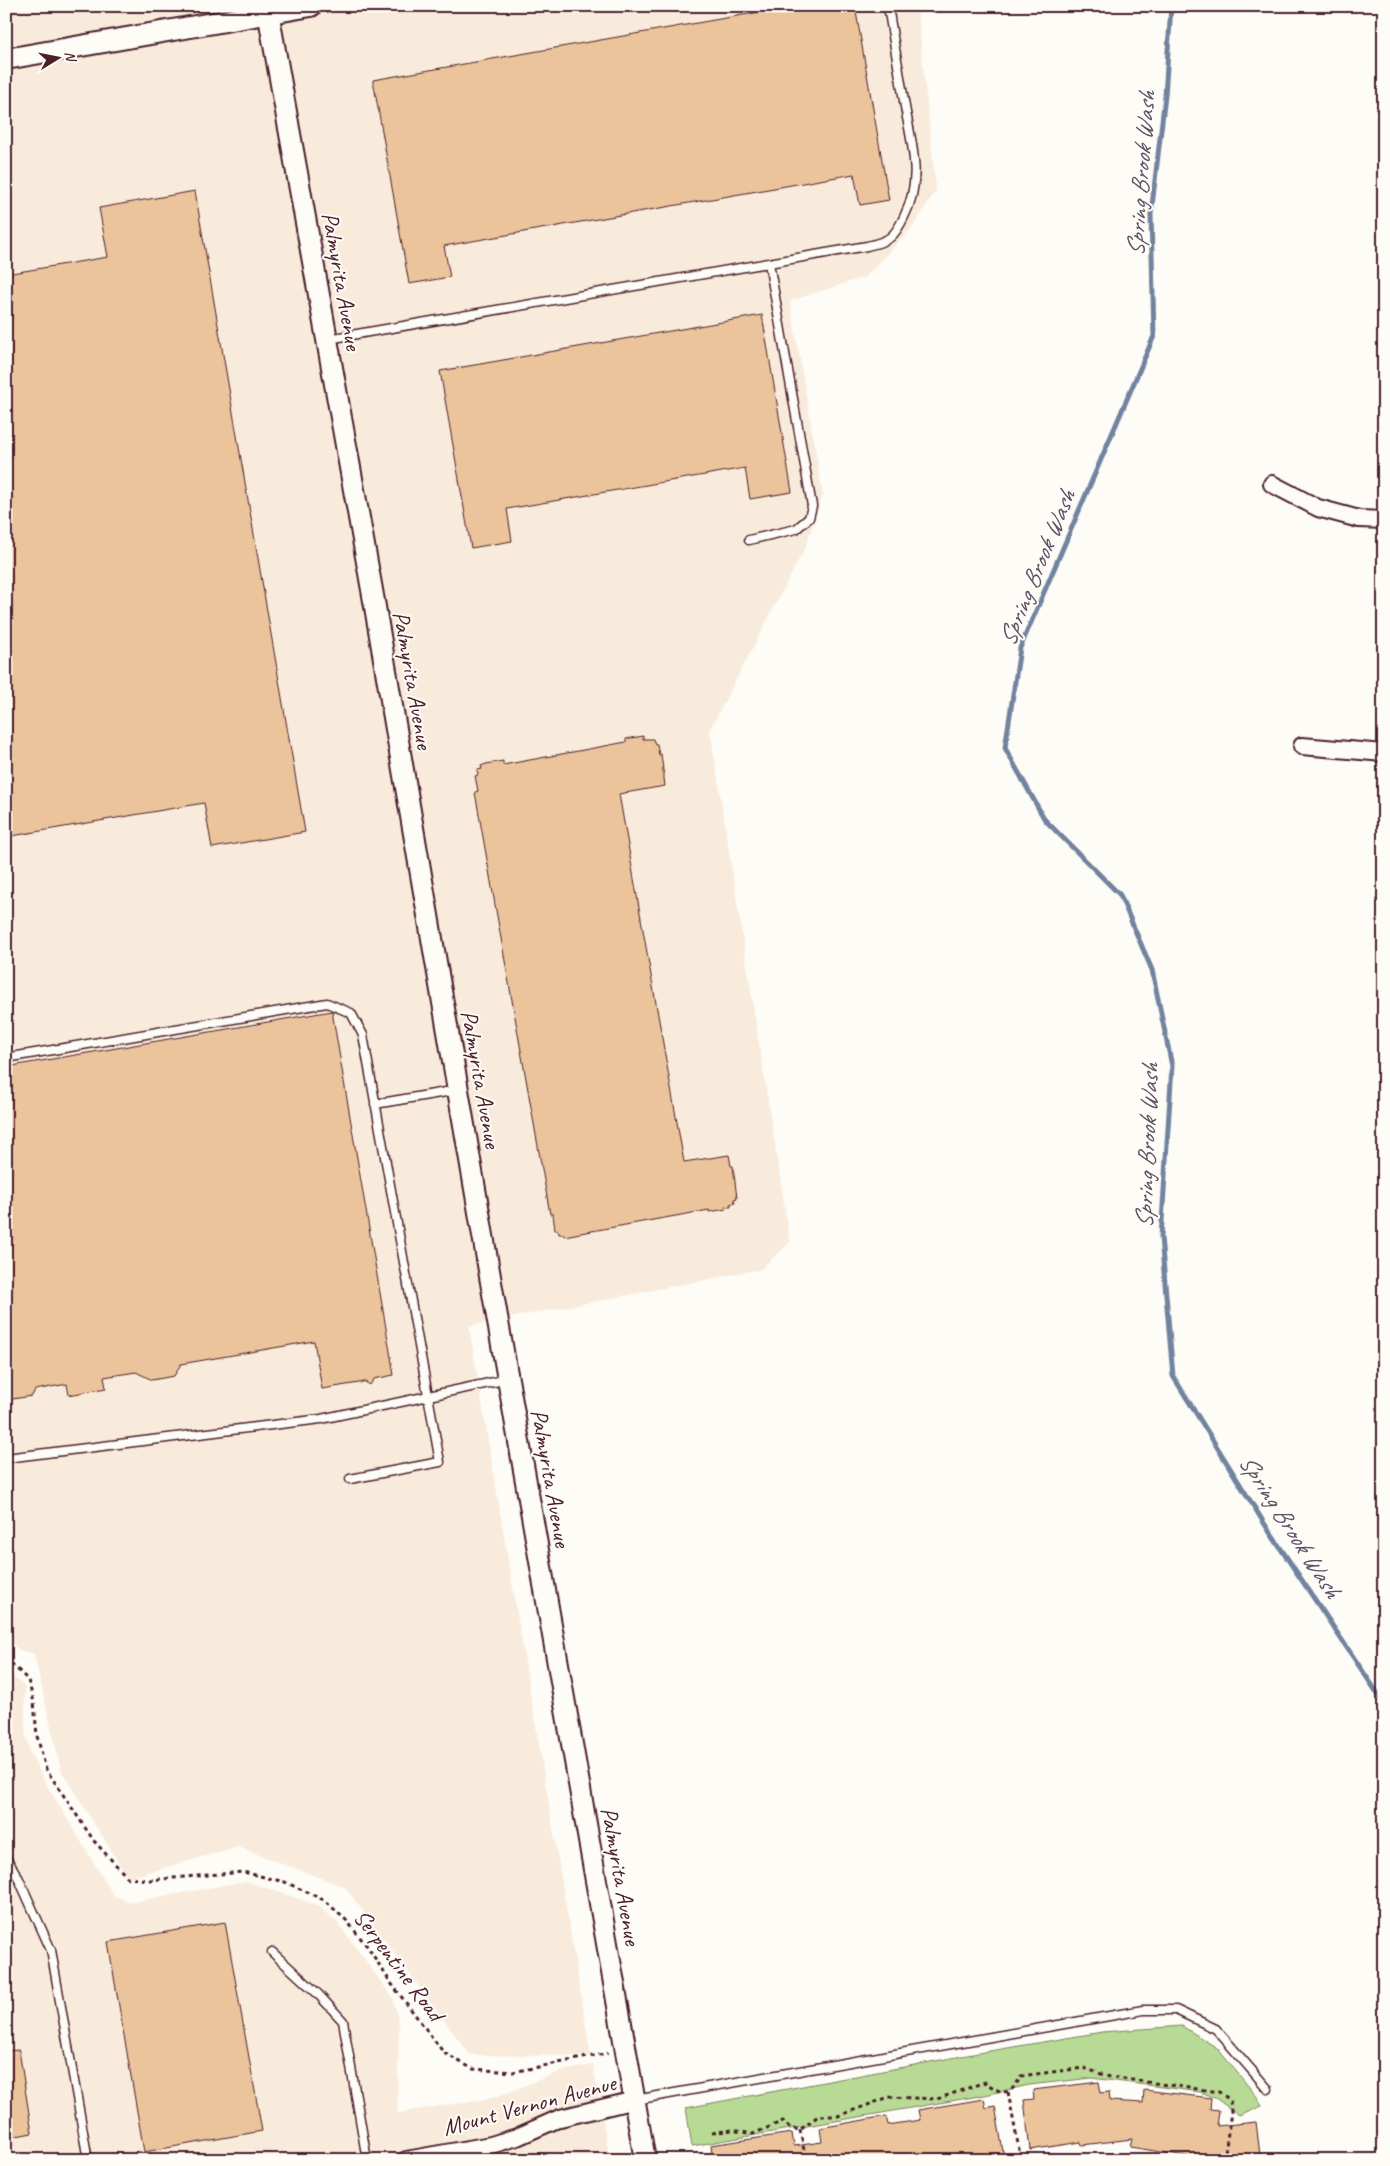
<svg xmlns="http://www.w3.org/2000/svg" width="1390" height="2166" font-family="Caveat,sans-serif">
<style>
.built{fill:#f8ebdb}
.green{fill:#b7db95;stroke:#807d60}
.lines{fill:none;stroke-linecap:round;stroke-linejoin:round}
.stream{stroke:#72839f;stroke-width:5}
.building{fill:#ebc49b;stroke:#4a1f2b}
.service-casing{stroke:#4a1f2b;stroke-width:11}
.minor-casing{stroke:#4a1f2b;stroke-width:20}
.tertiary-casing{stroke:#4a1f2b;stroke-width:24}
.path{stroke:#4a1f2b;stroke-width:3;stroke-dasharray:4 4;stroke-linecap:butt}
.service{stroke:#fdfcf7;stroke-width:8}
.minor{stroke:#fdfcf7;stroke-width:16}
.tertiary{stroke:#fdfcf7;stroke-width:20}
.labels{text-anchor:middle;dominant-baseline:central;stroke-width:4;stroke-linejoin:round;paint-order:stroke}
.street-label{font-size:24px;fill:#4a1f2b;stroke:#fdfcf7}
.water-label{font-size:25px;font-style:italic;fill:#5e5165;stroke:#fdfcf7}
</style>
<rect width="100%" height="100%" fill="#fdfcf7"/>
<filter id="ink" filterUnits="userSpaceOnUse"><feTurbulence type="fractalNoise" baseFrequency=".02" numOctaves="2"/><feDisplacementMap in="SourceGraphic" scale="10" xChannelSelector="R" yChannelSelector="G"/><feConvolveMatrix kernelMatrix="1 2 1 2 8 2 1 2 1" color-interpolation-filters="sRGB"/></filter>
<g filter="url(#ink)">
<!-- built -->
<path class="built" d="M6 6H917L936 190 913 227 865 277 790 301 823 495 805 548 710 729 790 1242 761 1269 469 1326 591 2056 470 2055 345 1887 238 1847 128 1878 61 1770 34 1654 19 1650 6 1637Z
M6 1672 25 1686V1732L30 1752 46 1784 114 1896 127 1901H138L246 1881 317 1905 337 1922 393 1998 399 2024 397 2113 496 2097 562 2071 593 2065 610 2160H6Z"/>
<!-- green -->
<path class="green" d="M1182 2026 1217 2048 1258 2098 1262 2106 1239 2116 1217 2099 1200 2092 1092 2078 1029 2085 985 2095 692 2146 686 2108 978 2053 1102 2032Z"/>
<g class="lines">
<!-- stream -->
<path class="stream" d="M1171 6 1165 96 1151 214 1154 336 1020 648 1005 748 1045 820 1120 895 1152 970 1172 1066 1161 1237 1173 1376 1269 1531 1384 1703"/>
</g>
<!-- building -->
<path class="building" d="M794 6H855L889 200 860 205 854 174 444 246 450 277 409 284 373 80Z
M195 191 305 832 212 848 204 803 6 837V274L108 257 99 208Z
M762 315 792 492 750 499 745 468 507 509 512 541 471 548 440 371Z
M643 736V739H653L655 744H657L659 755 661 754 665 786 619 794 684 1162 729 1155 731 1166H733L737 1198 734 1199 735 1203 730 1204 731 1207H725L726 1209 709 1212V1210L564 1236V1234H559L558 1230H555L553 1214H550L475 792 478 791 475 776 478 775 477 770 482 769 481 766 486 764 503 761V765L626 742V739Z
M332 1011 394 1375 374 1379 370 1385 365 1382 322 1389 314 1341 181 1364 174 1376 152 1380 136 1372 104 1377 106 1388 69 1395 67 1384 35 1390 32 1396 6 1400V1067Z
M225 1922 262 2131 144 2152 108 1942Z
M19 2050 32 2133 6 2138V2051Z
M1099 2082 1101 2093 1109 2092 1110 2101 1143 2103 1144 2090 1211 2098 1210 2109 1219 2110 1217 2126 1256 2122 1260 2155 1211 2160 1130 2147 1132 2139 1082 2145 1081 2142 1030 2150 1024 2100 1034 2099 1033 2090Z
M984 2099 986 2108 995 2106 1004 2157 986 2160H713L711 2145 792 2133 794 2146 822 2142 820 2128 886 2116 888 2125 920 2120 918 2110Z"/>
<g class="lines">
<!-- service casing -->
<g class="service-casing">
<path id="service" d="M328 339 867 246C889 241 894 238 904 217 924 177 911 144 904 101 899 70 893 38 888 6
M749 540 796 529 809 518 812 506 769 263
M6 1058 327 1003 351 1013 363 1035 440 1462 350 1479
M375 1104 458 1090
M6 1458 321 1419 508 1379
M6 1858 18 1877 51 1950 88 2160
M272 1952 318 1994 343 2021 367 2160
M635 2100 1143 2010H1176L1216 2029 1268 2089"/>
</g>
<!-- minor casing -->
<g class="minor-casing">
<path id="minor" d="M1272 484 1318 508 1359 519 1384 520
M1302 746 1384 753
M406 2160 491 2145 517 2137 560 2118 635 2100"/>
</g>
<!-- tertiary casing -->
<g class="tertiary-casing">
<path id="tertiary" d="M267 6 374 601 492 1288 645 2160
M6 59 311 6"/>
</g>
<!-- path -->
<path class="path" d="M6 1658 28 1680 34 1702 37 1736 46 1769 94 1841 128 1878 150 1880 243 1872 285 1882 324 1900 347 1921 367 1946 391 1983 444 2053 473 2069 513 2072 608 2053
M1008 2092 1021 2160
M800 2130 806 2160
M712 2133 732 2130 753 2134 783 2121 790 2128 800 2130 818 2116H838L889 2097 937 2099 985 2082C1003 2095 1010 2097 1021 2076L1084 2068 1110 2077 1219 2092 1230 2100 1231 2112 1224 2160"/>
<!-- service -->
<use href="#service" class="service"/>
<!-- minor -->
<use href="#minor" class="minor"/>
<!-- tertiary -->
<use href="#tertiary" class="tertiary"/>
</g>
</g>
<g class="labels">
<!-- street labels -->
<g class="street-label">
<text transform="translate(342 281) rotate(80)">Palmyrita Avenue</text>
<text transform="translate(413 680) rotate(80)">Palmyrita Avenue</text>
<text transform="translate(481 1079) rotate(80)">Palmyrita Avenue</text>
<text transform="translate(551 1478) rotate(80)">Palmyrita Avenue</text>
<text transform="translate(621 1876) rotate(80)">Palmyrita Avenue</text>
<text transform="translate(399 1965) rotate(53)">Serpentine Road</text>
<text transform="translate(529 2105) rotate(-15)">Mount Vernon Avenue</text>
</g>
<!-- water labels -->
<g class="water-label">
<text transform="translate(1141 174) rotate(-86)">Spring Brook Wash</text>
<text transform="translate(1037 568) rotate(-68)">Spring Brook Wash</text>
<text transform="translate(1147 1146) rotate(-88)">Spring Brook Wash</text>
<text transform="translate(1290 1526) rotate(57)">Spring Brook Wash</text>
</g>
</g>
<!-- margin -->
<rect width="1390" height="2166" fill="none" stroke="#fdfcf7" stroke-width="25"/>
<rect x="12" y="12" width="1365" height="2141" fill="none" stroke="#4a1f2b" stroke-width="2" filter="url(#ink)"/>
<!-- north arrow -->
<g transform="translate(58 58) rotate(80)" stroke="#fdfcf7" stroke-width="4" paint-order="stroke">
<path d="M0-4L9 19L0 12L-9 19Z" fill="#4a1f2b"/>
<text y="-8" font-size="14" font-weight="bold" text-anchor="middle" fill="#4a1f2b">N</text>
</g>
</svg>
